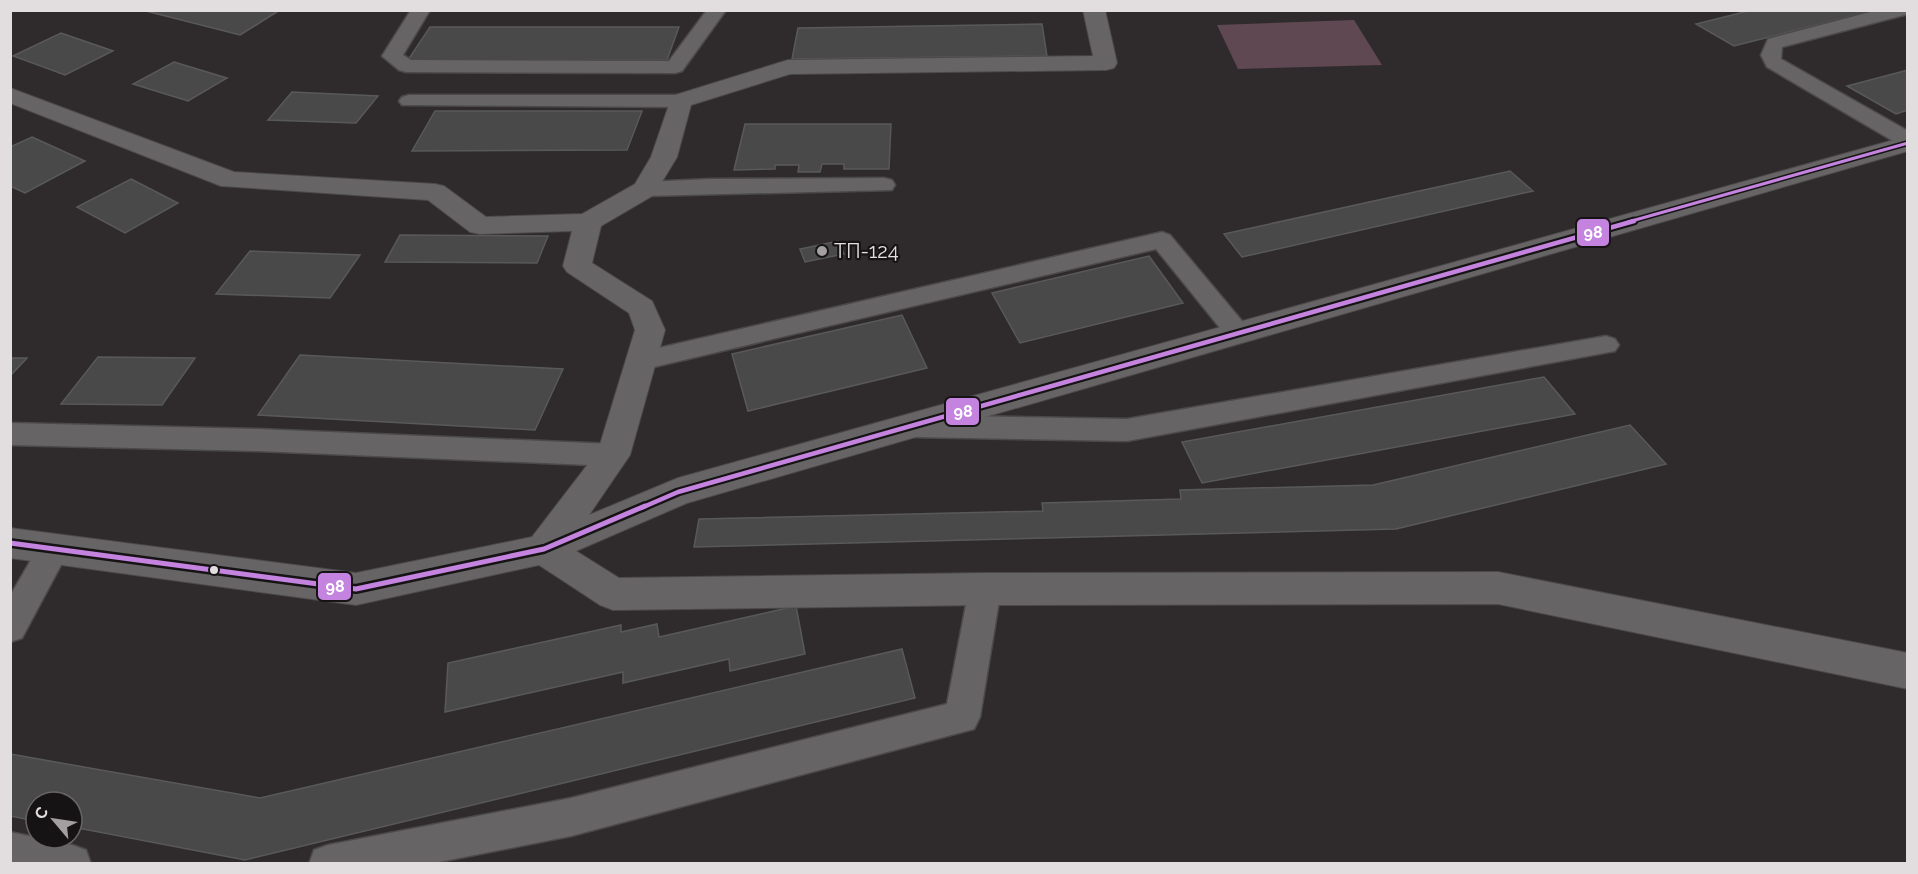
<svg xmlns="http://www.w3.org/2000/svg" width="1918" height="874" font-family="Raleway,sans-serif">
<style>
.green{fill:#5f4852}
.building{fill:#49494a;stroke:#59595b;stroke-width:1.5}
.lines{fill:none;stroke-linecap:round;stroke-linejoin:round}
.service-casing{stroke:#4b494a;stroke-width:3}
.minor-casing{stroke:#4b494a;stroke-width:2}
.service{fill:#676465;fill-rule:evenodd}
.minor{fill:#676465;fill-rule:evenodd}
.bus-1-far2-casing{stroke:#161315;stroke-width:6}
.bus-1-far1-casing{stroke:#161315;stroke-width:9}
.bus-1-casing{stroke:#161315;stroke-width:10}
.bus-1-far2{stroke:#c483df;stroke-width:3}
.bus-1-far1{stroke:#c483df;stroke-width:4.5}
.bus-1{stroke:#c483df;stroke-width:5}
.poi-dot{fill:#a39fa1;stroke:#161315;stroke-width:2}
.bus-dot{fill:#e2dee0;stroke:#161315;stroke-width:2}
.labels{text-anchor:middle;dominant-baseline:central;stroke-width:4.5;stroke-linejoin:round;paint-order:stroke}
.poi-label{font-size:20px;fill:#e2dee0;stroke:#161315;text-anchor:start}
.line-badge{stroke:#161315;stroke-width:2}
.badge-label{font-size:16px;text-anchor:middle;font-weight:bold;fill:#fff}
</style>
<rect width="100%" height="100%" fill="#2f2b2d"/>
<!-- green -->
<path class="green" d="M1354 20 1382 65 1238 69 1217 25Z"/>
<!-- building -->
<path class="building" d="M142 10H280L240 35Z
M1752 10H1875L1734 46 1696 24Z
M1042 24 1047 56 792 59 798 28Z
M430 27H679L667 60H408Z
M61 33 113 51 65 75 13 56Z
M174 62 227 78 188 101 133 84Z
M1908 70V110L1896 114 1847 86Z
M292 92 378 96 356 123 268 120Z
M435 111H642L627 150 412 151Z
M745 124H891L889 169H844V164H822L820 172H798L799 165H775V169L734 170Z
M32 137 85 161 25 193 10 186V147Z
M1510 171 1533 191 1242 257 1224 234Z
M131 179 178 203 125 233 77 207Z
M400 235 548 236 537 263 385 262Z
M838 241 844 254 805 262 800 249Z
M250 251 360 255 330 298 216 294Z
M1149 256 1183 303 1020 343 992 293Z
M902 315 927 368 748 411 732 354Z
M300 355 563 369 535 430 258 415Z
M98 357 195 358 162 405 61 404Z
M10 358H27L10 376Z
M1544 377 1575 414 1202 483 1182 442Z
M1630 425 1666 464 1396 529 694 547 699 519 1043 511 1042 503 1181 499 1180 490 1373 485Z
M796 606 805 654 730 671 729 659 623 683V672L445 712 448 663 621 625V632L657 624 659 637Z
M902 649 915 698 245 860 72 827V802H36V821L10 816V754L260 798Z"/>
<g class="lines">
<!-- service casing -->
<g class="service-casing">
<path id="service" d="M411 10H430L403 55 411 60 669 61 707 10H726L682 71 675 73 406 72 399 70 382 56Z
M1878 10H1908V14L1782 47 1781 59 1908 131V146L1900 145 1767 67 1761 55 1768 39Z
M409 95H680L687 97 690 101 687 105 680 107 402 105 399 101 402 97Z
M884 178 892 180 895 185 892 190 645 196 637 194 634 189 637 184 645 182 710 179Z
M1162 232 1170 235 1247 327 1251 333 1247 339 1238 342 1229 339 1156 249 641 370 632 368 628 361 632 354 641 352Z
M1606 336 1615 339 1619 345 1615 351 1127 441 913 437 903 433 899 426 903 419 913 415 1127 419Z
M10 423 258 429 613 444 623 447 627 455 623 463 613 466 258 451 10 445Z
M53 537 64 541 69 550 22 638 10 642V596L42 541Z
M985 575 996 579 1001 589 980 717 974 729 571 836 429 864H309L314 850 328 845 571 798 947 704 969 589 974 579Z
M10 832 72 845 86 850 91 864H10Z"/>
</g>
<!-- minor casing -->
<g class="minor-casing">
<path id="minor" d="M1083 10H1105L1117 63 1114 68 1106 70 790 74 691 105 677 157 654 195 601 226 592 263 652 301 665 330 630 455 589 515 678 478 1908 136V151L687 503 576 551 619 578 985 573 1498 572 1908 653V689L1498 604 985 605 613 610 600 605 539 565 356 605 10 558V528L356 573 532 537 598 451 635 330 629 313 567 272 563 266 572 231 480 234 470 232 428 200 221 186 10 103V88L234 172 435 184 444 186 486 217 582 214 635 184 651 157 672 96 788 60 1093 56Z"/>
</g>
<!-- service -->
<use href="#service" class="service"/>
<!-- minor -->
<use href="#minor" class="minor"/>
<!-- bus-1-far2 casing -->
<g class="bus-1-far2-casing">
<path id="bus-1-far2" d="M1628 222 1908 143"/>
</g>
<!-- bus-1-far1 casing -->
<g class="bus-1-far1-casing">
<path id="bus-1-far1" d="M641 508 678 492 1634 221"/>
</g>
<!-- bus-1 casing -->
<g class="bus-1-casing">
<path id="bus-1" d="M10 543 356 589 544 549 645 506"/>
</g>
<!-- bus-1-far2 -->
<use href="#bus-1-far2" class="bus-1-far2"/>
<!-- bus-1-far1 -->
<use href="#bus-1-far1" class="bus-1-far1"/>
<!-- bus-1 -->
<use href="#bus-1" class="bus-1"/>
</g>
<!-- markers -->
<circle class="poi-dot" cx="822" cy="251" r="6"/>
<circle class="bus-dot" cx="214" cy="570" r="5"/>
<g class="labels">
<!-- poi labels -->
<g class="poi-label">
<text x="834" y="251">ТП-124</text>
</g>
</g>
<g class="line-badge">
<rect x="1576" y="218" width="34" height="29" rx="6" fill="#c483df"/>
<rect x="945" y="397" width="35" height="29" rx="6" fill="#c483df"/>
<rect x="317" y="572" width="35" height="29" rx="6" fill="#c483df"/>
</g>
<g class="badge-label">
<text x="1593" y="238">98</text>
<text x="963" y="417">98</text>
<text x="335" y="592">98</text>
</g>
<!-- border -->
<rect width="1918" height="874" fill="none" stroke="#e2dee0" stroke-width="24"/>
<!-- north arrow -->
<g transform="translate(54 820) rotate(299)"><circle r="28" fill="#161315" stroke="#686466" stroke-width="1.5"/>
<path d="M0-4.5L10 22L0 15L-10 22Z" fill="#a39fa1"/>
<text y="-9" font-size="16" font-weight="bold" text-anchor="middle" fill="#e2dee0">С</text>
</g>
</svg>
